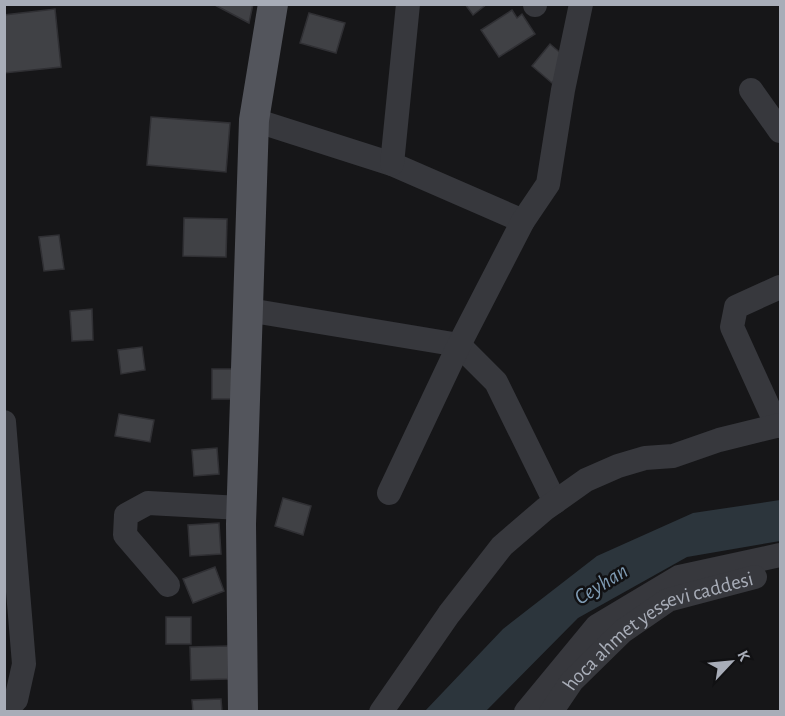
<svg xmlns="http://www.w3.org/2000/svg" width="785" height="716" font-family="'Alegreya Sans',sans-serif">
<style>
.water{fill:#2c353c}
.building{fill:#404145;stroke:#303034;stroke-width:1.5}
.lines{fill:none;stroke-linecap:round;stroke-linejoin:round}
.minor{stroke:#37383d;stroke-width:24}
.major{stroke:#53555c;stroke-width:30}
.labels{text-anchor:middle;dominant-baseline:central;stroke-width:5;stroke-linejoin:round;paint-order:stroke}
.street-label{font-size:21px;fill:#a8adb8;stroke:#111113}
.water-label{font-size:22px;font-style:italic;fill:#7f9bb3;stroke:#111113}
</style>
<rect width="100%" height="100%" fill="#161618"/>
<!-- water -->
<path class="water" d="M780 500V541L687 557 578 618 486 711H425L503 629 597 556 693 513Z"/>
<!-- building -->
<path class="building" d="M213 4H253L249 23Z
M465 4H487L473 15Z
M55 9 61 67 4 73V15Z
M512 10 517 18 522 14 535 34 499 57 481 30Z
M309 13 345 23 336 53 300 43Z
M550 44 570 61 552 83 532 66Z
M151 117 230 123 226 172 147 165Z
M184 218 227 219 226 257 183 256Z
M59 235 64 269 44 271 39 237Z
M92 309 93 340 72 341 70 311Z
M142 347 145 370 121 374 118 350Z
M212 369H237V399H212Z
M119 414 154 420 150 442 115 436Z
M217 448 219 474 194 476 192 450Z
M283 498 311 506 303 535 275 526Z
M219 523 221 554 190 556 188 525Z
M215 567 224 591 193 603 183 579Z
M166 617H191V644H166Z
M228 646V679L191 680 190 647Z
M221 699 222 712H193L192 700Z"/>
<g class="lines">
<!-- minor -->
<g class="minor">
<path d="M535 5V4"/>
<path d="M751 90 780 131"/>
<path d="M254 120 392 164 523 221"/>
<path d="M392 164 408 4"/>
<path d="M248 310 459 345 496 382 555 502"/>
<path d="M4 422 24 664 16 700 4 709"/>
<path d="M777 426 732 327 736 307 780 287"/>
<path d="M389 493 459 345 523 221 548 184 563 90 581 4"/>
<path d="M168 585 125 535 126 515 148 503 241 508"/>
<path d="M381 712 449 614 502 546 545 509 586 480 618 466 645 458 673 456 719 440 780 425"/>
<path d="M526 712 597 626 679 577 780 555"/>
<path id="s1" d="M551 712 572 681 623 631 668 600 755 577"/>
</g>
<!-- major -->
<path class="major" d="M243 712 241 524 254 120 273 4"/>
</g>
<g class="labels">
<!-- street labels -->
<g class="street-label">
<text stroke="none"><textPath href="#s1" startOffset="140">hoca ahmet yessevi caddesi</textPath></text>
</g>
<!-- water labels -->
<g class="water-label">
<text transform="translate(601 584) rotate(-32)">Ceyhan</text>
</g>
</g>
<!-- border -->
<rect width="785" height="716" fill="none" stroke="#a8adb8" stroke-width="12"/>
<!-- north arrow -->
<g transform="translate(731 662) rotate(64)" stroke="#111113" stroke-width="4.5" paint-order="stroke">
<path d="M0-4.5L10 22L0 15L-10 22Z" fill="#a8adb8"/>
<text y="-9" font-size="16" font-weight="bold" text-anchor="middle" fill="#a8adb8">K</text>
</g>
</svg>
